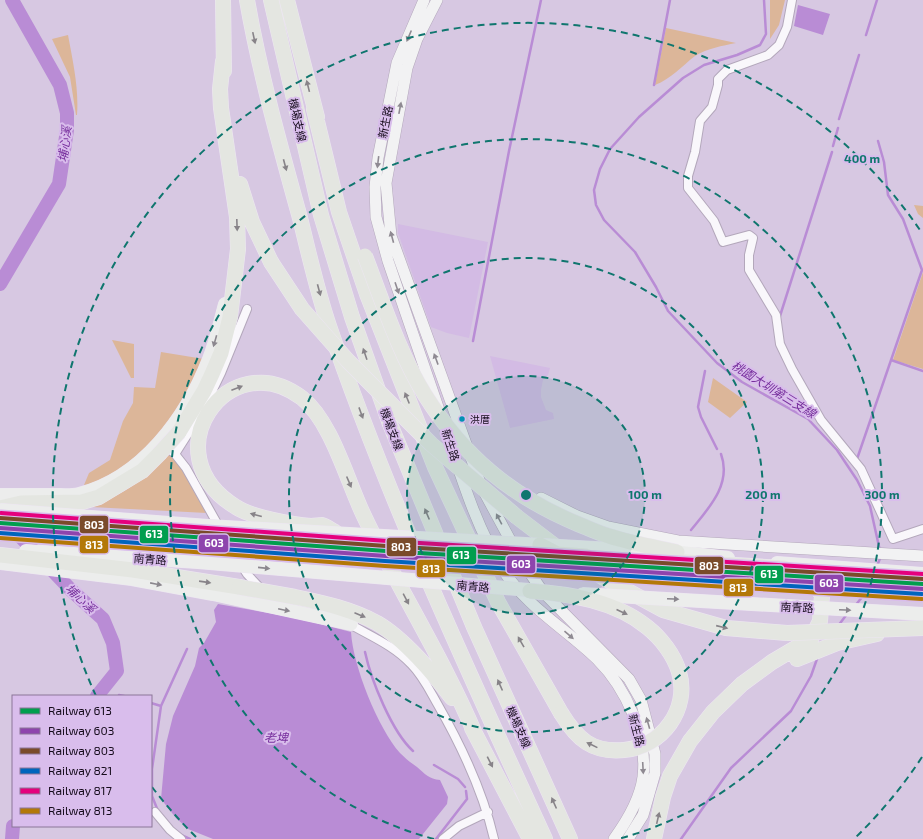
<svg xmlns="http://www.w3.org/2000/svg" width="923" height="839" font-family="'Exo 2','Noto Sans TC',sans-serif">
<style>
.built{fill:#d3bbe4}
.green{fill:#dcb699}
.water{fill:#b98cd5}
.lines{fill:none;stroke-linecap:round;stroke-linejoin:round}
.stream{stroke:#b98cd5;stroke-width:2.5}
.river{stroke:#b98cd5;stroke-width:14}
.minor-casing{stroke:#b3a7bb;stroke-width:10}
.secondary-casing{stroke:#b3a7bb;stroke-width:12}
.primary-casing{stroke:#ede6f2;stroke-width:14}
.motorway-casing{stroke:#ede6f2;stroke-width:16}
.minor{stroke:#f9f7fb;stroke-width:8}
.secondary{stroke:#f2f2f3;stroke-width:11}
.primary{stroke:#ecedec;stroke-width:13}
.motorway{stroke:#e4e6e1;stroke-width:15}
.primary-bridge-casing{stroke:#ede6f2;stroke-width:14;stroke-linecap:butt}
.motorway-bridge-casing{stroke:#ede6f2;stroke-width:16;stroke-linecap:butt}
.primary-bridge{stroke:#ecedec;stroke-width:13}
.motorway-bridge{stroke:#e4e6e1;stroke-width:15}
.rail-1-casing{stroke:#d9bdec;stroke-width:7}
.rail-2-casing{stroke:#d9bdec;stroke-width:7}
.rail-3-casing{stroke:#d9bdec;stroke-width:7}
.rail-4-casing{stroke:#d9bdec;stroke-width:7}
.rail-5-casing{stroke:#d9bdec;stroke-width:7}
.rail-6-casing{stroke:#d9bdec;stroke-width:7}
.rail-1{stroke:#019e4e;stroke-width:4}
.rail-2{stroke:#8e44ad;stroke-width:4}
.rail-3{stroke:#7a4b2a;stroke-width:4}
.rail-4{stroke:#0065bd;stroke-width:4}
.rail-5{stroke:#e5007d;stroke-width:4}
.rail-6{stroke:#b37808;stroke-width:4}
.oneway{fill:#8f8a92}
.oneway2{fill:#878388}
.oneway3{fill:#8b878e}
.ring{fill:none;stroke:#0f766e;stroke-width:2;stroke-dasharray:7 5}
.bus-dot{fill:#0391b3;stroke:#d9bdec;stroke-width:1.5}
.labels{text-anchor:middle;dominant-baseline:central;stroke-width:4;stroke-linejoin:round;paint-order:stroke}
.bus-label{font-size:10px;fill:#150b1b;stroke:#d9bdec;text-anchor:start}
.street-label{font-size:11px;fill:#150b1b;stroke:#d9bdec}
.water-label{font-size:12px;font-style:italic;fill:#772f9d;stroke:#d9bdec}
.centre{fill:#0f766e;stroke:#d9bdec;stroke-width:2}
.ring-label{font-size:12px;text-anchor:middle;font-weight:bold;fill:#0f766e;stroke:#d9bdec;stroke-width:4;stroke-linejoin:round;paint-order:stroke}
.line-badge{stroke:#d9bdec;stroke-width:1.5}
.badge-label{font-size:11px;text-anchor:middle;font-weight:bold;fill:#fff}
</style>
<rect width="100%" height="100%" fill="#d7c8e2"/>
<!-- built -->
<path class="built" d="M398 224 488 242 469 338 447 333 431 327 398 233Z
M490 356 550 368 548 375 543 380 541 390V397L546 410 553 413 554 419 510 428Z"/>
<!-- green -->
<path class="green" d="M770 0H785L779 25 770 39Z
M666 28 736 43C722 46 708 48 695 56 682 66 671 79 655 85Z
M68 35C73 62 79 89 77 115H76L70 77 52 39Z
M914 205 923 206V218L918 214Z
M923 272V369L893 360Z
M112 340 134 344V378H131Z
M161 352 204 359C195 377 187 397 176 413 158 437 114 485 84 485L89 473 110 460 123 421 133 403 134 387 155 388Z
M713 378 747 402 730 418 708 402Z
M169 454 180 464 207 513 91 507C98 500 110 499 119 494 138 484 153 468 169 454Z"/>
<!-- water -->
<path class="water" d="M798 5 830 14 823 35 794 26Z
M218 604 297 618 351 632C353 666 378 728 400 753 405 758 411 763 417 767 425 774 429 779 440 780L448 797 447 804 419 839H213L188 829 176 818 161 799 166 744 173 716 195 666 199 648 204 643 216 622 214 610Z"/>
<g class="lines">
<!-- stream -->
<path class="stream" d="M764 0 766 34 760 45 737 55 704 65 683 78 639 117 610 149 600 169 594 190 596 205 604 220 635 252 656 287 668 311 717 363 742 382 808 419 837 450 857 480 870 506 880 551
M866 35 877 0
M654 85 670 0
M839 119 859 55
M833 146 838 128
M780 316 832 152
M473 341 509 151 541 0
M891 360 923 371
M705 371 698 407 701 417 717 449
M857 459 922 270 903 219 888 195 884 162 878 141
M691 530C709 508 732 484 721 454
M877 566 881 556
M855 606 866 592 873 574
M838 626 847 614
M365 652C371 680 392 732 413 751
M119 695 124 696
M151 703 161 706 152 769V796L158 811
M161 706 187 649
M434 765 458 779 465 787
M181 835 190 839
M436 839 467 799 466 791
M681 839 731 768 791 711 811 676 818 656"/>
<!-- river -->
<path class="river" d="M0 284 59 184 67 130V113L60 85 12 0
M0 515 71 590 103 619 113 643 117 671 97 696
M12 839 13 826"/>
<!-- minor casing -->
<g class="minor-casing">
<path id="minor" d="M792 0 787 27 779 45 768 55 727 70 718 79V85L712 107 700 121 695 152 688 176V188L714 221 723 242 749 235 753 238 749 255V270L776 315 780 344 792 369 821 420 861 469 893 539 923 529
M163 444 175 454 186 468 236 557 247 574 261 589
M175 454 203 410 221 373 247 309
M348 623C370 636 393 645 411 664 423 676 430 691 438 705 462 747 483 791 494 839
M155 812 170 830 181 839
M443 839 459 826 488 812"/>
</g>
<!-- secondary casing -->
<g class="secondary-casing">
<path id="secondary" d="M424 0 397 63 378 158 375 187 376 217 388 261 439 410
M437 0 417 39 407 68 386 183 391 236 482 488 521 560 543 592 629 679 641 700 655 754V773L643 815 628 839
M445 428C461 476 476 527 503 570 527 607 566 629 597 659 626 688 648 736 643 777 640 800 627 821 614 839
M541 498 577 516 608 527 678 541 923 556"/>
</g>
<!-- primary casing -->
<g class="primary-casing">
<path id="primary" d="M0 495C18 495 36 495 55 495 62 495 71 496 79 494 142 478 186 418 209 359 216 342 220 322 225 304
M26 551 198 562
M677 552 728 558
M0 563 132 579 213 594 351 624
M777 563 923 574"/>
</g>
<!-- motorway casing -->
<g class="motorway-casing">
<path id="motorway" d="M223 0 224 71
M247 0C260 74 280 146 300 218 309 254 317 291 329 326 389 502 468 671 545 839
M271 0 321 215 352 317 390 424 474 627 570 839
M287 0 317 117
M314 109 339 212 367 294 435 467 498 602 561 713
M240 184 252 222 271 262
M179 432 204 391 212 374 221 353 230 317 238 249 237 217 221 108 220 89 223 61
M0 508 21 503 82 502 99 497 142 471 159 454
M517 517 559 549 604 578 663 610 726 628 787 633
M335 532C331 530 326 526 322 525 319 525 315 526 311 526 293 525 251 517 236 507 149 454 229 342 302 398 332 422 347 481 364 516 399 590 444 660 476 736
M0 555 133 570 239 587
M586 556 784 568 814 583 822 595 820 621 811 639 772 662 742 684 713 712 690 741 670 776 663 797 654 839
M295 597C324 603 351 609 377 623 403 638 434 674 452 698
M797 659 837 643 877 634
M472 728 530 839"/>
</g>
<!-- minor -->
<use href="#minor" class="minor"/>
<!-- secondary -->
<use href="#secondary" class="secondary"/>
<!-- primary -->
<use href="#primary" class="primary"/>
<!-- motorway -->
<use href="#motorway" class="motorway"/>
<!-- primary-bridge casing -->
<g class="primary-bridge-casing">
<path id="primary-bridge" d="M0 510 208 526 647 551
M198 562 541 591
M582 594 923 614"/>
</g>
<!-- motorway-bridge casing -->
<g class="motorway-bridge-casing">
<path id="motorway-bridge" d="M365 256C383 303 399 353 425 395 464 457 511 496 578 524 588 528 598 533 609 536 631 543 654 547 677 552
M271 262 302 309 348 361 431 444 517 517
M159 454 179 432
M540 545 557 554 586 556
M239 587 295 597
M530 591C571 594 615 601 647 627 661 638 674 655 679 672 690 709 662 747 624 750 592 753 577 739 561 713
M787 633 923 628"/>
</g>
<!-- primary-bridge -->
<use href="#primary-bridge" class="primary-bridge"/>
<!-- motorway-bridge -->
<use href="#motorway-bridge" class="motorway-bridge"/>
<!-- rail-1 casing -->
<g class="rail-1-casing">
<path id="rail-1" d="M0 523 386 551 923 584"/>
</g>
<!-- rail-2 casing -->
<g class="rail-2-casing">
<path id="rail-2" d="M0 528 386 556 923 589"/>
</g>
<!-- rail-3 casing -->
<g class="rail-3-casing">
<path id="rail-3" d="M0 518 386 546 923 579"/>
</g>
<!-- rail-4 casing -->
<g class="rail-4-casing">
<path id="rail-4" d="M0 533 385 561 922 594"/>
</g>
<!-- rail-5 casing -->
<g class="rail-5-casing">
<path id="rail-5" d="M1 513 387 541 923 574"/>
</g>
<!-- rail-6 casing -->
<g class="rail-6-casing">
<path id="rail-6" d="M0 538 385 566 922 599"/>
</g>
<!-- rail-1 -->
<use href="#rail-1" class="rail-1"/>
<!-- rail-2 -->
<use href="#rail-2" class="rail-2"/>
<!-- rail-3 -->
<use href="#rail-3" class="rail-3"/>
<!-- rail-4 -->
<use href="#rail-4" class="rail-4"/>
<!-- rail-5 -->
<use href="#rail-5" class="rail-5"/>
<!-- rail-6 -->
<use href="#rail-6" class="rail-6"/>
</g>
<!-- one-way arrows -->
<defs><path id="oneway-solid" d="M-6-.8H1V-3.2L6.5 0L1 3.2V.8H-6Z"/></defs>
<g class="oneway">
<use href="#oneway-solid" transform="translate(409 36) rotate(113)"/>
<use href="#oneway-solid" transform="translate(400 108) rotate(-79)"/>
<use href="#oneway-solid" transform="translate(378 162) rotate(97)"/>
<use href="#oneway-solid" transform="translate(392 237) rotate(-105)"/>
<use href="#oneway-solid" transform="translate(397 288) rotate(71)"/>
<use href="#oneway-solid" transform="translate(436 359) rotate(-110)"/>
<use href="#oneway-solid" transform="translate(499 519) rotate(-118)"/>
<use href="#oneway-solid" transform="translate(569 635) rotate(41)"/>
<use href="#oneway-solid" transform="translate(648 723) rotate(-106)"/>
<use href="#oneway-solid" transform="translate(643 768) rotate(87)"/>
</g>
<g class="oneway2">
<use href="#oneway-solid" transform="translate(254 38) rotate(78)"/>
<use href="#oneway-solid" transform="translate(308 86) rotate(-104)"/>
<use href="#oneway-solid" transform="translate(285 165) rotate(75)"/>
<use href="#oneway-solid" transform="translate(237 225) rotate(88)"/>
<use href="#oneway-solid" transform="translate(319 290) rotate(75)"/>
<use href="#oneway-solid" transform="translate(365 354) rotate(-109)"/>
<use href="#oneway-solid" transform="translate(237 388) rotate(-21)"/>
<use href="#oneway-solid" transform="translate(407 398) rotate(-112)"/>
<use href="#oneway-solid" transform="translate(361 413) rotate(70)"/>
<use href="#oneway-solid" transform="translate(349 482) rotate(67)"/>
<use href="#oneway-solid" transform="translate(427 514) rotate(-113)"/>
<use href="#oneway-solid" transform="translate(256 515) rotate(-165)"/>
<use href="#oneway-solid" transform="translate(205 582) rotate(8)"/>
<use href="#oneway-solid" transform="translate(406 599) rotate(62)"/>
<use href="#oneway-solid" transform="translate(622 612) rotate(24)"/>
<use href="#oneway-solid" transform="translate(360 615) rotate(23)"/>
<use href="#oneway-solid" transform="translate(722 627) rotate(13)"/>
<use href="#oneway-solid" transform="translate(521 642) rotate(-120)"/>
<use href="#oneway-solid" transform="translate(500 685) rotate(-114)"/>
<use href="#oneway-solid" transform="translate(592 745) rotate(-154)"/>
<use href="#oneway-solid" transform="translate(490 762) rotate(63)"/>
<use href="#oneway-solid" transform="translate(554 803) rotate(-114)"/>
<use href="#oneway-solid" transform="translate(658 818) rotate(-77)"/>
</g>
<g class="oneway3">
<use href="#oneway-solid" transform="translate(215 341) rotate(106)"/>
<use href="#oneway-solid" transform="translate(264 568) rotate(6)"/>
<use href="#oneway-solid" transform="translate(156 584) rotate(11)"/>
<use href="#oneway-solid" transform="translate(673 599) rotate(3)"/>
<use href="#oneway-solid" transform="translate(284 610) rotate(12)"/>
<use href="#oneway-solid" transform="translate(845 610) rotate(3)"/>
</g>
<!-- distance rings -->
<circle cx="526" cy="495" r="119" fill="#0f766e" fill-opacity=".12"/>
<g class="ring">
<circle cx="526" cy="495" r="119"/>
<circle cx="526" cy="495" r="237"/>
<path d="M434 839A356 356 0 1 1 618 839"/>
<path d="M922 757A475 475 0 0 1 856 837M196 837A475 475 0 0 1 152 787M96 696A475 475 0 0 1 922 233"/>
</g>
<!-- markers -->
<circle class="bus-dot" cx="462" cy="419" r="3.5"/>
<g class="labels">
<!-- bus labels -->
<g class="bus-label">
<text x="470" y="419">洪厝</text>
</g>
<!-- street labels -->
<g class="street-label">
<text transform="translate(298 120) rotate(77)">機場支線</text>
<text transform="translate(385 122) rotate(-79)">新生路</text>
<text transform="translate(392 429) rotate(69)">機場支線</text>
<text transform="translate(451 445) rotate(72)">新生路</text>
<text transform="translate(150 559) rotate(4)">南青路</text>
<text transform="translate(473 586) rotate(5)">南青路</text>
<text transform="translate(797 607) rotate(3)">南青路</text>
<text transform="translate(519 727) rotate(66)">機場支線</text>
<text transform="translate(637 730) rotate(75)">新生路</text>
</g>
<!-- water labels -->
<g class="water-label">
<text transform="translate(64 144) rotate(-83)">埔心溪</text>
<text transform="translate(774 389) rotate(32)">桃園大圳第三支線</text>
<text transform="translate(81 598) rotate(43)">埔心溪</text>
<text x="276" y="737">老埤</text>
</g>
</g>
<circle cx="526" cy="495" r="6" class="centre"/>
<g class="ring-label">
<text x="862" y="163">400 m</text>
<text x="645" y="499">100 m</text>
<text x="763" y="499">200 m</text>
<text x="882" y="499">300 m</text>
</g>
<g class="line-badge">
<rect x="79" y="515" width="30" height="19" rx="4" fill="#7a4b2a"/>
<rect x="139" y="525" width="30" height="19" rx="4" fill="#019e4e"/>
<rect x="198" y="534" width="31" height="19" rx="4" fill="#8e44ad"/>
<rect x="79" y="535" width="30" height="19" rx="4" fill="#b37808"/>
<rect x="386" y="537" width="31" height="20" rx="4" fill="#7a4b2a"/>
<rect x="446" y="546" width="31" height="19" rx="4" fill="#019e4e"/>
<rect x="506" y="555" width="30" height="19" rx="4" fill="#8e44ad"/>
<rect x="694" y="556" width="30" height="19" rx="4" fill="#7a4b2a"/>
<rect x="416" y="559" width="30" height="19" rx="4" fill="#b37808"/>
<rect x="754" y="565" width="30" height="19" rx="4" fill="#019e4e"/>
<rect x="814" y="574" width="30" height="19" rx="4" fill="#8e44ad"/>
<rect x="723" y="578" width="31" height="19" rx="4" fill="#b37808"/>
</g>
<g class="badge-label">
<text x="94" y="529">803</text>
<text x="154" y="538">613</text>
<text x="214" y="547">603</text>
<text x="94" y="549">813</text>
<text x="401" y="551">803</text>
<text x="461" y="559">613</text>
<text x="521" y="568">603</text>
<text x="709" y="570">803</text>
<text x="431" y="573">813</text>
<text x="769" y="578">613</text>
<text x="829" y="587">603</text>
<text x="738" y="592">813</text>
</g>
<!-- legend -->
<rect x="12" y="695" width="140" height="132" fill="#d9bdec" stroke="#8b7698"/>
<rect x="20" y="708" width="20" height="6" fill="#019e4e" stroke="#8b7698"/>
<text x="48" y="715" font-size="12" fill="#150b1b">Railway 613</text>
<rect x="20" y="728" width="20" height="6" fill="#8e44ad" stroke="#8b7698"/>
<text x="48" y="735" font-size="12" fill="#150b1b">Railway 603</text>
<rect x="20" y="748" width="20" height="6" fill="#7a4b2a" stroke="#8b7698"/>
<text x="48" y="755" font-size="12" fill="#150b1b">Railway 803</text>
<rect x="20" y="768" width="20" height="6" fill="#0065bd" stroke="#8b7698"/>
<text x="48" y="775" font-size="12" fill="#150b1b">Railway 821</text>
<rect x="20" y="788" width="20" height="6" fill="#e5007d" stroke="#8b7698"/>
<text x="48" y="795" font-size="12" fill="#150b1b">Railway 817</text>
<rect x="20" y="808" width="20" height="6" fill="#b37808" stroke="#8b7698"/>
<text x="48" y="815" font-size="12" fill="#150b1b">Railway 813</text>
</svg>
